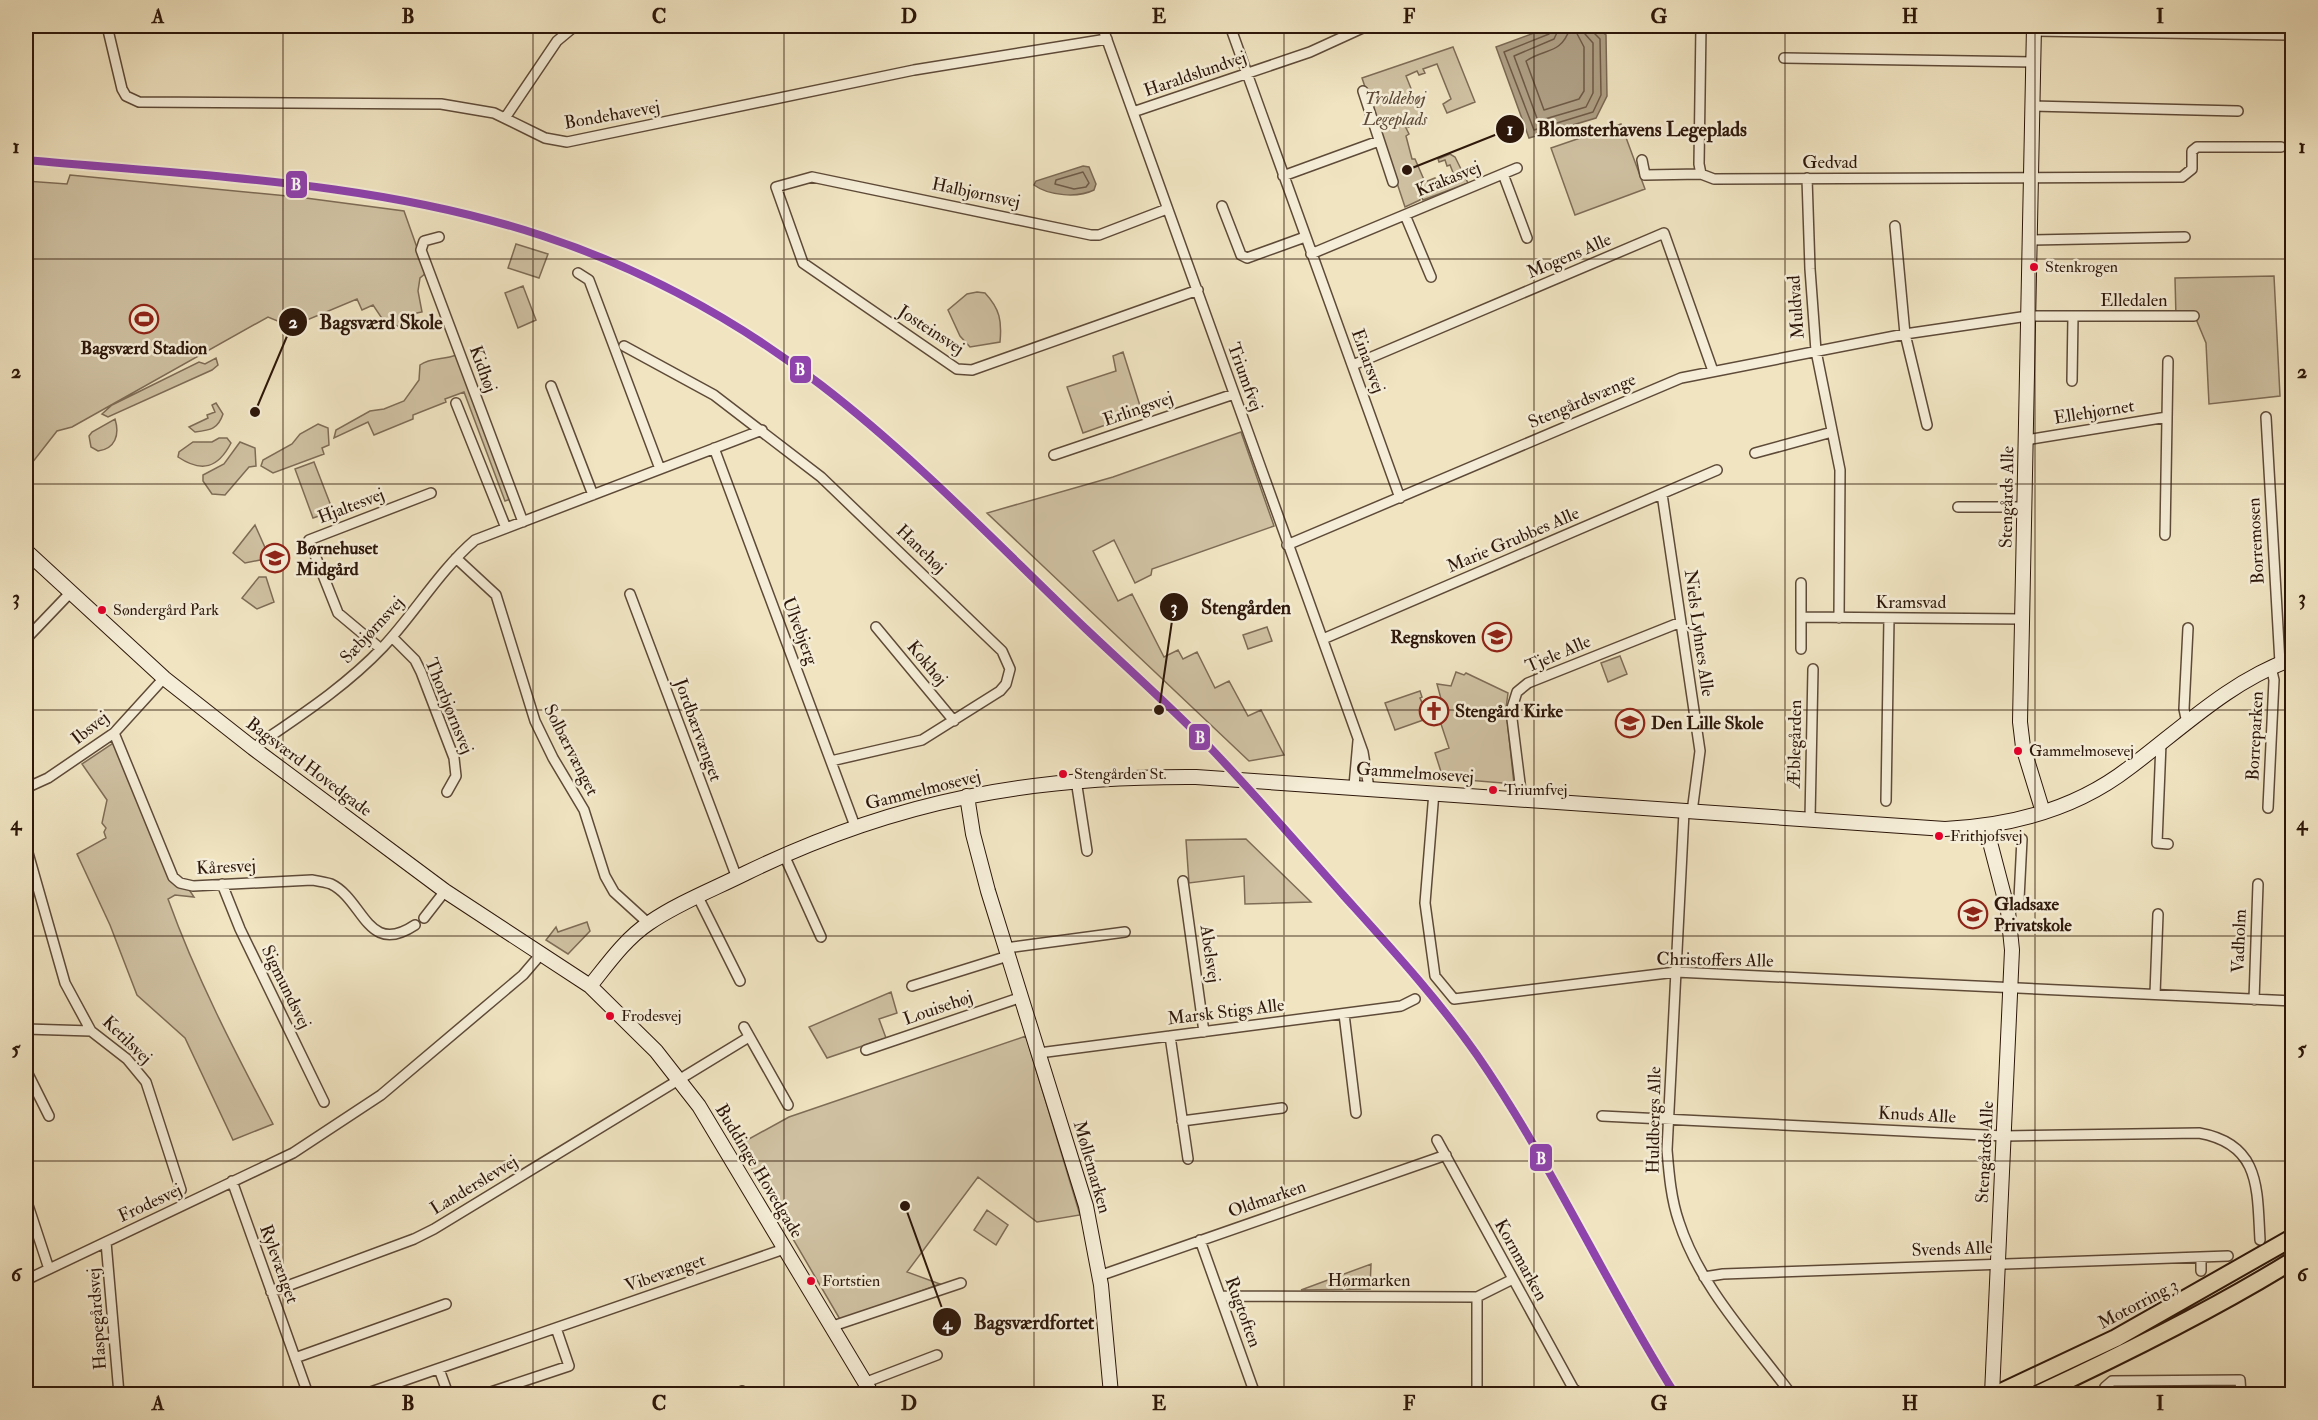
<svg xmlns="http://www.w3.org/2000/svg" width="2318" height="1420" font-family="'IM FELL Double Pica',serif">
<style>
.green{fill:#cfc1a2;stroke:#7e6c56;stroke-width:1.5}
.water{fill:#ae9e83;stroke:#7a6853;stroke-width:1.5}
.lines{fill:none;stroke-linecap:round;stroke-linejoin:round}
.shore{stroke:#6e5a46;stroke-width:1.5}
.street-casing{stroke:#5e4a38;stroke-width:12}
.secondary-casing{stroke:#2d170a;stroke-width:16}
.highway-casing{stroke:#2d170a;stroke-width:20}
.street{stroke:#f5edd7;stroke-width:9}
.secondary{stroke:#f5edd7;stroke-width:14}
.highway{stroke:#f0e4c1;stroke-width:16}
.rail-1-casing{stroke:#f5edd7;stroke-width:12}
.rail-1{stroke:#8e44ad;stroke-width:8}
.grid{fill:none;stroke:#2d170a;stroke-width:1.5;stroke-opacity:0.55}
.bus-dot{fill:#e4002b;stroke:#f5edd7;stroke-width:2}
.labels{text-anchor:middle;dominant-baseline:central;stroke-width:5;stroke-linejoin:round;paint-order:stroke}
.bus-label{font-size:16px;fill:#2d170a;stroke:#f5edd7;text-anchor:start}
.street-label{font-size:18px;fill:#2d170a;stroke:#f5edd7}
.park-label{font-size:18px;font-style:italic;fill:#5e4a38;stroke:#f5edd7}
.poi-label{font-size:18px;font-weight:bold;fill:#2d170a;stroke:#f5edd7;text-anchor:start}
.leader{fill:none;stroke:#2d170a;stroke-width:2}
.callout-dot{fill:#2d170a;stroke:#f5edd7;stroke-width:2}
.mark-label{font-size:18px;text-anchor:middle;font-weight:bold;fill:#fff}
.callout-label{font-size:20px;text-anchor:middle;font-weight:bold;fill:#2d170a;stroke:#f5edd7;stroke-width:5;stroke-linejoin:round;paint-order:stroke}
.line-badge{stroke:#f5edd7;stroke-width:2}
.badge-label{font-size:16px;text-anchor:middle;font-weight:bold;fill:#fff}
.neatline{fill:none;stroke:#2d170a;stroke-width:2}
.grid-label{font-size:20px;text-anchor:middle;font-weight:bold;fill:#2d170a}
</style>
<rect width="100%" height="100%" fill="#f0e4c1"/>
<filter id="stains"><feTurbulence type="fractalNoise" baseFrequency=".00333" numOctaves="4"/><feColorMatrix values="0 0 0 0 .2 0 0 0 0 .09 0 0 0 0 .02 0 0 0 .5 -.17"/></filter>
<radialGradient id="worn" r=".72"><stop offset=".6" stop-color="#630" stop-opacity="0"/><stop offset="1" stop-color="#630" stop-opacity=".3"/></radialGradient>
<!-- green -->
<path class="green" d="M1453 47 1475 102 1447 113 1443 104 1451 99 1437 64 1423 69 1425 73 1419 75 1417 71 1406 76 1424 121 1406 128 1409 134 1406 136 1412 159H1415L1425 182 1435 178 1438 182 1454 175 1450 165 1447 166 1445 160 1439 162 1438 159 1450 154 1455 157 1468 183 1423 200 1418 190 1420 200 1405 207 1362 78Z
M1621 124 1645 189 1575 215 1551 148Z
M70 175 298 197 404 211 426 273 420 278 418 291 422 312 417 313 402 328 383 320 373 305 362 310 357 299 288 328 280 324 285 321 280 322 268 317 72 427 57 431 32 463 26 458V181L67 184Z
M516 244 548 254 539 278 508 268Z
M2274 276 2280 396 2209 404 2206 343 2196 319 2176 318 2175 278Z
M523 286 536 320 518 328 505 293Z
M977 292 985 293C1000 309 1002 321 1000 342L970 347 960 336 948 310 967 294Z
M1123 352 1142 412 1083 433 1067 387 1116 371 1113 356Z
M456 355 511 499 505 501 464 392 445 399 446 402 413 415V419L374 435 368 422 334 438 336 430 370 411 384 409 404 401 419 380 420 365C431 357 444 360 456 355Z
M216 358 218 365 212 370 108 417 102 414 112 405 199 362 205 364Z
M216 403 223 414C218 429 211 430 195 432L189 427 208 418 207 415 215 412 212 405Z
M115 419C120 435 115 449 98 451L91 447 89 436 92 432Z
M318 424 328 428 329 445 322 448 324 454 273 473 261 466 263 460 292 444 300 434Z
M1241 432 1274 526 1152 569 1151 575 1135 583 1114 540 1093 551 1118 601 1132 594 1164 657 1178 650 1183 659 1197 652 1215 688 1229 681 1248 716 1261 710 1284 755 1249 761 987 513 1113 477Z
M219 438H227L231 443C218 468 202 473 178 457L179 452 193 442H212Z
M240 442 255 448 256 466 249 467 225 495 212 494 203 481V475L224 464Z
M314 462 333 511 313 518 295 469Z
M255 525 267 552 265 559 245 563 233 553Z
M259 577H266L274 602 257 609 242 598Z
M1267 627 1272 641 1248 649 1243 635Z
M1620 656 1627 674 1608 682 1601 663Z
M1456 672 1464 675 1466 673 1508 693 1506 708 1514 784 1443 778 1435 753 1449 748 1441 724 1444 710 1437 684 1451 686Z
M1420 691 1422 697 1420 698 1429 718 1395 730 1385 703Z
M115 742 176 885 188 888 194 897 175 895 168 899C196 977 234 1050 273 1124L233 1140 185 1038 137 995 110 925 77 854 106 838 104 832 106 828 102 823 107 800 82 764Z
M1246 839 1311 902 1245 904 1244 876 1189 883 1186 840Z
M587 922 590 931 568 954 546 940 556 927 558 932Z
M891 992 897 1013 879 1019 886 1038 827 1058 809 1027Z
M1026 1036 1080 1215 1037 1222 978 1177 907 1272 940 1284 841 1321 738 1145 789 1117Z
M987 1210 1008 1225 996 1245 974 1230Z
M1371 1264 1370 1289 1301 1290Z"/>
<!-- water -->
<path class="water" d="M1553 26H1594L1606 35 1607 96 1596 118 1529 138 1496 47Z
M1083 166 1089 167 1096 184 1094 190C1078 198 1049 196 1034 185L1036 181Z"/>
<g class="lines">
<!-- shore -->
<path class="shore" d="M1552 26 1549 34 1504 52 1534 130 1593 112 1601 95 1600 39 1592 31 1591 26
M1560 26 1554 39 1514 56 1538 121 1586 107 1593 93V43L1585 34 1584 26
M1570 28H1574L1584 47V91L1579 99 1544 110 1526 61C1545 48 1561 55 1570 28Z
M1083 172 1089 183 1086 187 1074 189 1055 184 1056 180Z"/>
<!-- street casing -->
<g class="street-casing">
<path id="street" d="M107 26 122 89 126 96 139 102 441 104 494 113 545 138 567 142 914 70 1107 39
M1102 26 1363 752 1369 788
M1230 26 1400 498
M1701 26 1699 164 1701 174
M2034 31 2292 35
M1784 58 2033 62
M1363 91 1393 182
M2032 106 2238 111
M1133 112 1310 52 1367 26
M505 118 557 41 575 26
M1642 160 1645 175 1701 174 1714 179 2182 177 2192 169V151L2197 147H2281
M1503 174 1527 238
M1283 176 1379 141
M1807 178 1810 269 1816 351 1840 470 1839 618
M1222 206 1241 255 1247 258 1305 237
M1167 209 1099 235H1091L812 177 776 187 803 263 957 369 972 370 1198 290
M1405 215 1431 277
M1895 226 1905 334 1927 425
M439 237 424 241 421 250 523 522
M2030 240 2185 237
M1311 254 1517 168
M578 273 589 280 660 469
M624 346 714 395 821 477 1002 651 1010 669 1006 684 1000 691 922 740 831 761
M1353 365 1664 233 1713 371
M2072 381 2073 316
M551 386 593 495
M456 403 506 528
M2266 417 2280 663
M2026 440 2167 417
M714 448 855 826
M1755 453 1832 432
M1054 455 1234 394
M1662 494 1700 751 1692 812
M1958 507H2024
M2165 535 2168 361
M1287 545 1681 378 1905 334 2028 316H2194
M456 558 496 595 535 721 553 758 584 810 605 876 614 892 648 923
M630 594 737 878
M1801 617 2021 619
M876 627 954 721
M392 637 415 660 421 672 454 758 456 776 447 792
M26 639 71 592
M1323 639 1717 470
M381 649 338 613 309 540 431 493
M1801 649V583
M2187 723 2184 709 2188 628
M114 733 173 877 180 883 193 886 312 880C318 881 325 882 331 884 364 900 367 957 415 925
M2161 743 2157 843 2168 844
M253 748C298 717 344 688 383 647 415 613 439 571 475 540L762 430
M1076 780 1087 851
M1354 786 1358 741
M26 788 48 778 114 733 164 678
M1434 792 1425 903 1435 976 1454 999 1676 972 2292 1001
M1522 799 1511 711 1517 692 1528 683 1681 622
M1886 801 1889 618
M2268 808 2274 680 2271 667
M1684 812 1667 1150C1669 1174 1671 1199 1679 1222 1700 1287 1751 1340 1791 1394
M1810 819 1813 669
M26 846 65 983 91 1031 127 1059 146 1082 181 1190
M784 855 821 937
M1183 881 1204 1032
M222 884 240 929 324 1102
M698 897 740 981
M2008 911 2016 906 2019 899 2022 839
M424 918 445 891
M1006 948 1125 932
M912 986 1008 956
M2155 994 2158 914
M2254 1000 2258 884
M1344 1014 1356 1113
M744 1027 788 1105
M26 1029 91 1031
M1170 1036 1188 1159
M866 1050 1022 997
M1039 1053 1401 1006 1415 999
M26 1070 49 1116
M1602 1116 2004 1136 2199 1133C2261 1144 2257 1189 2260 1240
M1182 1121 1282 1108
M1437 1140 1573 1388 1580 1394
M232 1181 308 1394
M26 1199 49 1269
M1200 1240 1255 1394
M106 1242 119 1394
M2201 1258V1271
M1099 1276 1446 1155
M1704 1277 1723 1274 2228 1256
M26 1280 293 1153 381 1095 523 975 541 954
M271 1292 414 1239 434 1229 749 1037
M1221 1296 1477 1297 1513 1279
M830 1327 961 1283
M295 1358 446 1304
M439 1369 448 1394
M864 1383 937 1355
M365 1394 784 1249
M485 1394 569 1366 556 1328
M741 1394 742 1391
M1477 1394V1297
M2105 1394V1387L2112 1381 2240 1380 2241 1394"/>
</g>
<!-- secondary casing -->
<g class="secondary-casing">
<path id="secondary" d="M2034 26 2020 722 2023 747 2043 812
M26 551 164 678 253 748 445 891 590 986 656 1051 699 1106 872 1394
M967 796 973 834 988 891 1086 1206 1101 1285 1111 1394
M1986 827 2008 911 2012 950 1992 1394
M590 986C607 965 625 939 649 923 678 903 714 889 746 873 896 800 1030 776 1196 777L1945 829C2010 826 2076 809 2129 768 2181 729 2230 681 2292 659"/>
</g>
<!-- highway casing -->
<g class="highway-casing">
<path id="highway" d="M1997 1394 2116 1338 2292 1238
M2038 1394C2124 1354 2211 1311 2292 1261"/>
</g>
<!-- street -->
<use href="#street" class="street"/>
<!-- secondary -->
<use href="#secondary" class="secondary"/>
<!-- highway -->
<use href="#highway" class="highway"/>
<!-- rail-1 casing -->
<g class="rail-1-casing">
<path id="rail-1" d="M26 160C199 176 377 181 543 236 643 269 738 321 821 385 916 458 999 546 1086 629 1123 664 1161 698 1197 734 1248 786 1295 841 1344 896 1390 947 1437 998 1477 1055 1551 1162 1605 1283 1675 1394"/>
</g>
<!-- rail-1 -->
<use href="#rail-1" class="rail-1"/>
</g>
<!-- grid -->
<path class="grid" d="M283 26V1394M533 26V1394M784 26V1394M1034 26V1394M1284 26V1394M1534 26V1394M1785 26V1394M2035 26V1394M26 259H2292M26 484H2292M26 710H2292M26 936H2292M26 1161H2292"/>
<!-- icons -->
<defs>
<g id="stadium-ring" transform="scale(1.5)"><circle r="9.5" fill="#f5edd7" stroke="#8f2418" stroke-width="1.5"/><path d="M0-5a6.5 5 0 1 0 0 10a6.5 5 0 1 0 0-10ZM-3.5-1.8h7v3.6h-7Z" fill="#8f2418"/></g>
<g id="school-ring" transform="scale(1.5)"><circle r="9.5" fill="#f5edd7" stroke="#8f2418" stroke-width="1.5"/><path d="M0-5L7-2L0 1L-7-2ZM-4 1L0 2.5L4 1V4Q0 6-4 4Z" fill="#8f2418"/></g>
<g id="church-ring" transform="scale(1.5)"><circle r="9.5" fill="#f5edd7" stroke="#8f2418" stroke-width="1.5"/><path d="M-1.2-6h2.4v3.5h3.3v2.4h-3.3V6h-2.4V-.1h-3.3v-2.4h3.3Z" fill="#8f2418"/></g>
</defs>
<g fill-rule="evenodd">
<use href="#stadium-ring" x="144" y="319"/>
<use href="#school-ring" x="275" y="558"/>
<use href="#school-ring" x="1497" y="637"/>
<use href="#church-ring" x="1434" y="711"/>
<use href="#school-ring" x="1630" y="723"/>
<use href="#school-ring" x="1973" y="914"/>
</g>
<!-- markers -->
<g class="bus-dot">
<circle cx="2034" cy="267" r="5"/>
<circle cx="102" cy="610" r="5"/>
<circle cx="2018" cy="751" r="5"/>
<circle cx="1063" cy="774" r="5"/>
<circle cx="1493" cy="790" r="5"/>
<circle cx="1939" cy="836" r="5"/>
<circle cx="610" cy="1016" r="5"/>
<circle cx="811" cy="1281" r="5"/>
</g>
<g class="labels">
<!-- bus labels -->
<g class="bus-label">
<text x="2045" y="267">Stenkrogen</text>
<text x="113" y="610">Søndergård Park</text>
<text x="2029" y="751">Gammelmosevej</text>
<text x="1074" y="774">Stengården St.</text>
<text x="1504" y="790">Triumfvej</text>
<text x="1950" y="836">Frithjofsvej</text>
<text x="621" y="1016">Frodesvej</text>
<text x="822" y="1281">Fortstien</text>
</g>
<!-- street labels -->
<g class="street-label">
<text transform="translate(1195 74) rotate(-19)">Haraldslundvej</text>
<text transform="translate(612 115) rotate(-10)">Bondehavevej</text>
<text x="1830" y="162">Gedvad</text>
<text transform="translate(1448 179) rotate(-22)">Krakasvej</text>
<text transform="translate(976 193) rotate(12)">Halbjørnsvej</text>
<text transform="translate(1569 256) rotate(-23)">Mogens Alle</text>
<text x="2134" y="300">Elledalen</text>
<text transform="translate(1796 307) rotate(-94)">Muldvad</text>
<text transform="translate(931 330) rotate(33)">Josteinsvej</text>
<text transform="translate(1368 361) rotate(70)">Einarsvej</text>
<text transform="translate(483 369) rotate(70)">Kidhøj</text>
<text transform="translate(1245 377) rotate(70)">Triumfvej</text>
<text transform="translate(1582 401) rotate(-23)">Stengårdsvænge</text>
<text transform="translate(1138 409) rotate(-19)">Erlingsvej</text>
<text transform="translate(2094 412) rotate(-9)">Ellehjørnet</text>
<text transform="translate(2007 497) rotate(-89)">Stengårds Alle</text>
<text transform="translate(351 506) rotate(-21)">Hjaltesvej</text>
<text transform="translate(1513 540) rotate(-23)">Marie Grubbes Alle</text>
<text transform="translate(2256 541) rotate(-93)">Borremosen</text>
<text transform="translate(921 549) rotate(44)">Hanehøj</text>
<text x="1911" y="602">Kramsvad</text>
<text transform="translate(372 630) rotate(-47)">Sæbjørnsvej</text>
<text transform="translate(800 631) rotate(69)">Ulvebjerg</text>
<text transform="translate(1699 633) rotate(82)">Niels Lyhnes Alle</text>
<text transform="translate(1558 654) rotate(-23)">Tjele Alle</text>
<text transform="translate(927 663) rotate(50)">Kokhøj</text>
<text transform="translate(449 706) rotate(68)">Thorbjørnsvej</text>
<text transform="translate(90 728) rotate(-38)">Ibsvej</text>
<text transform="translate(698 730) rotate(70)">Jordbærvænget</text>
<text transform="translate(2255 736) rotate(-87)">Borreparken</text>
<text transform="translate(1795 744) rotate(-89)">Æblegården</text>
<text transform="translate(571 750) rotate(63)">Solbærvænget</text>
<text transform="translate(309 767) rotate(37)">Bagsværd Hovedgade</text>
<text transform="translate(1415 773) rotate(4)">Gammelmosevej</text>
<text transform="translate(923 790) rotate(-14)">Gammelmosevej</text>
<text transform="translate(226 867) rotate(-3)">Kåresvej</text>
<text transform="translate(2239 941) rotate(-88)">Vadholm</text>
<text transform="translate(1210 954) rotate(82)">Abelsvej</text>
<text transform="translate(1715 960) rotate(1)">Christoffers Alle</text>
<text transform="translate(286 987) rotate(64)">Sigmundsvej</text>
<text transform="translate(938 1008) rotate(-19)">Louisehøj</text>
<text transform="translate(1226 1012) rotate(-7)">Marsk Stigs Alle</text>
<text transform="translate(127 1040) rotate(44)">Ketilsvej</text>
<text transform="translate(1917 1115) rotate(3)">Knuds Alle</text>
<text transform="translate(1654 1120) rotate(-89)">Huldbergs Alle</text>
<text transform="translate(1985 1152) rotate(-87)">Stengårds Alle</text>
<text transform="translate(1092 1167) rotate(74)">Møllemarken</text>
<text transform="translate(759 1171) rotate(59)">Buddinge Hovedgade</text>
<text transform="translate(474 1185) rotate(-31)">Landerslevvej</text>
<text transform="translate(1267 1199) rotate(-19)">Oldmarken</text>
<text transform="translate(150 1203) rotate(-25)">Frodesvej</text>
<text transform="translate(1952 1249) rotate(-2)">Svends Alle</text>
<text transform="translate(1521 1260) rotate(61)">Kornmarken</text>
<text transform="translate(279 1264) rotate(70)">Rylevænget</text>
<text transform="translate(665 1273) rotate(-19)">Vibevænget</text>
<text x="1369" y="1280">Hørmarken</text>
<text transform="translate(2138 1304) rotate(-28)">Motorring 3</text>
<text transform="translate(1243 1312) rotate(70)">Rugtoften</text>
<text transform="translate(97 1319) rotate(-94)">Haspegårdsvej</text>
</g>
<!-- park labels -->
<g class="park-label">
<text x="1395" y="98">Troldehøj<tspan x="1395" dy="21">Legeplads</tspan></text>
</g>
<!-- poi labels -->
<g class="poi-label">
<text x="144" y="348" text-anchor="middle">Bagsværd Stadion</text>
<text x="296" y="548">Børnehuset<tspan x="296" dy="21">Midgård</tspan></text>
<text x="1476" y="637" text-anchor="end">Regnskoven</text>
<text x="1455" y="711">Stengård Kirke</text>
<text x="1651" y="723">Den Lille Skole</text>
<text x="1994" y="904">Gladsaxe<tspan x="1994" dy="21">Privatskole</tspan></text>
</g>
</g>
<!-- callouts -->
<path class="leader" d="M1407 170L1510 129M255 412L293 322M1159 710L1174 607M905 1206L947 1322"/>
<g class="callout-dot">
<circle cx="1407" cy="170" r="6"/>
<circle cx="255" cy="412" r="6"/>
<circle cx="1159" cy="710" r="6"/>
<circle cx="905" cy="1206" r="6"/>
<circle cx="1510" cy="129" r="15"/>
<circle cx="293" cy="322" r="15"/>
<circle cx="1174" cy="607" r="15"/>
<circle cx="947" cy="1322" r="15"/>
</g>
<g class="mark-label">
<text x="1510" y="135">1</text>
<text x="293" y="328">2</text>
<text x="1174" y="613">3</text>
<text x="947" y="1329">4</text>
</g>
<g class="callout-label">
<text x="1642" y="136">Blomsterhavens Legeplads</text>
<text x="381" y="329">Bagsværd Skole</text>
<text x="1246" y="614">Stengården</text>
<text x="1034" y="1329">Bagsværdfortet</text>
</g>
<g class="line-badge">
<rect x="285" y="170" width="23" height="29" rx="6" fill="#8e44ad"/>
<rect x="789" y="355" width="23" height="29" rx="6" fill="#8e44ad"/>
<rect x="1188" y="723" width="23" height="28" rx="6" fill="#8e44ad"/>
<rect x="1529" y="1143" width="24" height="29" rx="6" fill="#8e44ad"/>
</g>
<g class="badge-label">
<text x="296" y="190">B</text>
<text x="800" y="375">B</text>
<text x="1200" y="743">B</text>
<text x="1541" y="1164">B</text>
</g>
<!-- margin -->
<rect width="2318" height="1420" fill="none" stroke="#f0e4c1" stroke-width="66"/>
<rect x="33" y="33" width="2252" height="1354" class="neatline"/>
<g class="grid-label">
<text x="158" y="23">A</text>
<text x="408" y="23">B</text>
<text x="659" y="23">C</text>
<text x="909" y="23">D</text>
<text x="1159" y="23">E</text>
<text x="1409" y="23">F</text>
<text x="1659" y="23">G</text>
<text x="1910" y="23">H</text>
<text x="2160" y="23">I</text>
<text x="16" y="153">1</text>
<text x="2302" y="153">1</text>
<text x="16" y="378">2</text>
<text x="2302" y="378">2</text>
<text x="16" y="604">3</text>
<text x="2302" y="604">3</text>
<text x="16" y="830">4</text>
<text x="2302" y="830">4</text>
<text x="16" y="1055">5</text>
<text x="2302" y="1055">5</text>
<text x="16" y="1281">6</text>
<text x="2302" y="1281">6</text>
<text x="158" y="1410">A</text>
<text x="408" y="1410">B</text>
<text x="659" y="1410">C</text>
<text x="909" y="1410">D</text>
<text x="1159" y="1410">E</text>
<text x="1409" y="1410">F</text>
<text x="1659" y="1410">G</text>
<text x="1910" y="1410">H</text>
<text x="2160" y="1410">I</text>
</g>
<rect width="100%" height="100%" filter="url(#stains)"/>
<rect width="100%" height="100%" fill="url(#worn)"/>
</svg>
